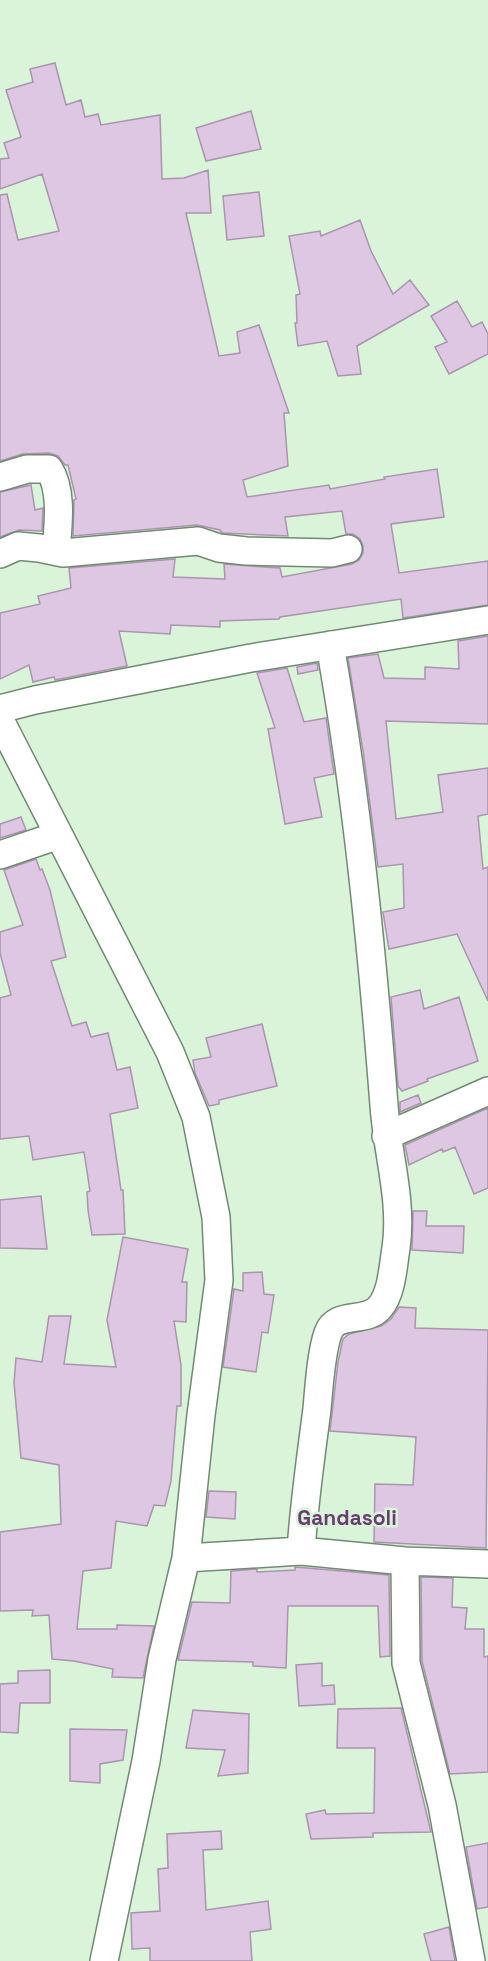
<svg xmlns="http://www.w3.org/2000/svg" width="488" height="1961" font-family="'Space Grotesk',sans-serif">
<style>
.building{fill:#dec7e2;stroke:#aa94ae;stroke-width:1.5}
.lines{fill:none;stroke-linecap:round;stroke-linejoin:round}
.minor-casing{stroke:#728a73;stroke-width:30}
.minor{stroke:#fff;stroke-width:27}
.labels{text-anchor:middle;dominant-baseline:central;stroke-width:5;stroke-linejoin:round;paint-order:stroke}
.quarter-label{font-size:21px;font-weight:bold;fill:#693c72;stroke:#d9f4d9}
</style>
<rect width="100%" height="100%" fill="#d9f4d9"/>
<!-- building -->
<path class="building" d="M55 63 66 105 81 100 85 117 98 114 101 125 160 115 162 179 184 178 208 170 211 213H186L219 356 240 353 237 332 259 325 289 413H284L288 466 243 480 247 497 329 485 330 489 385 479 384 477 437 469 444 517 391 524 399 573 488 561V605L403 618 401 599 280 617 279 619 220 621V627L171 625 170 634 119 631 127 666 55 680 54 677 33 682 29 665 0 679V613L40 604 38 596 71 588 69 568 175 559 173 577 225 579 224 564 280 568 282 577 352 564 359 560 363 553V546L360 539 353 534H346L342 511 285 517 288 536 222 533 220 530 197 525 73 536 74 500 76 499 68 465H65L58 456 49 453 23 454 0 461V195L7 194 18 240 59 231 42 174 0 189V159L9 158 4 143 21 137 6 90 33 82 30 69Z
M251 111 261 149 206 161 196 128Z
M259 192 264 236 227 240 223 196Z
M360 220 371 251 393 294 410 280 429 305 357 346 361 374 338 376 327 341 298 346 295 323H297L296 295 300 294 289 236 320 231 321 236Z
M457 301 472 327 482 322 488 334V354L449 374 435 347 447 342 431 316Z
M31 485 35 510 43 508 42 531 19 530 0 537V492Z
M488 636V724L386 721 396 819 443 812 438 775 488 768V814L478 816 483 869 488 867V1001L457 934 389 949 383 912 404 908 403 864 378 867 364 757 348 658 378 654 384 678 425 679V667L459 669 458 641Z
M317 663 318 670 298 674 297 667Z
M287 668 304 722 326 718 334 774 314 778 322 817 285 824 268 729 275 728 257 673Z
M21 817 26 830 0 838V824Z
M36 859 40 870 42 869 50 890 66 957 51 961 72 1026 86 1022 91 1037 108 1033 117 1070 130 1067 138 1108 110 1114 121 1190H123L125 1234 92 1235 88 1210 87 1192 90 1191 84 1152 33 1160 29 1136 0 1139V998L11 995 0 953V932L23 925 4 870Z
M420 990 424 1009 459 997 478 1061 427 1079 428 1081 402 1091 398 1086 391 997Z
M262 1024 277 1086 219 1100V1104L209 1106 195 1073 193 1060 211 1057 206 1038Z
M418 1095 421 1103 400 1112V1102Z
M488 1108V1188L474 1194 455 1147 443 1152 442 1149 409 1165 405 1145Z
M41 1196 47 1249 0 1248V1200Z
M413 1211H427L426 1226H464L463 1253 412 1250Z
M123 1237 188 1249 182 1282H187L186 1322 174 1321 181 1365V1406H177L171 1481 165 1506 154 1505 147 1526 116 1521 111 1568 83 1571 77 1629H117V1625L154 1626 143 1678 112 1677 113 1669 74 1661 52 1659 49 1615 32 1616 33 1610 0 1611V1532L61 1524 59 1465 21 1458 14 1383 16 1358 42 1362 49 1316H71L64 1364 116 1367 107 1320Z
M262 1272 264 1294 274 1295 268 1333 262 1332 256 1372 223 1367 234 1289 243 1291V1273Z
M399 1307 416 1308 415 1328 488 1330 486 1548 374 1542 375 1484 413 1485 416 1437 330 1431 338 1362 343 1339 349 1334 381 1326 391 1319Z
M209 1491 236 1492 235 1519 206 1517Z
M295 1567 389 1575 390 1656 380 1657 378 1606H288L286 1668 253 1666V1662L178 1660 192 1602 230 1603 231 1571 257 1569V1572L295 1570Z
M421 1577 453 1578 452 1607 467 1608 465 1629H484V1657L488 1656V1772L450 1774 422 1661Z
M322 1663V1686L334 1685 335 1704 299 1706 296 1665Z
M50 1670V1703H20L18 1733 0 1732V1684L18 1683V1671Z
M401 1708 431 1832 373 1833V1837L311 1839 306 1814 325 1810 326 1814 374 1813 375 1748H337L338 1709Z
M193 1710 249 1714 248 1773 218 1776 225 1750 186 1748Z
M70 1729 127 1730 123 1760 100 1764V1783L70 1781Z
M221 1831 222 1849 203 1850 206 1910 268 1901 271 1929 250 1932 252 1961H150V1948L132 1949 131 1913 160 1911 158 1869 168 1868 167 1834Z
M488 1843V1907L477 1909 466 1847Z
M449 1927 455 1961H431L424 1934Z"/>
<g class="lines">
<!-- minor casing -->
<g class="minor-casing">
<path id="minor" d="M0 477 27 469H49C63 491 58 526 56 551
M0 554 18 546 39 548 63 553 198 541 219 548 246 551 332 553 348 549
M0 709 35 700 251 658 488 620
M0 720 170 1052 196 1117 216 1217 219 1280 201 1415 186 1558 162 1659 146 1761 104 1961
M0 855 59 835
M386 1136 488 1091
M301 1551 405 1561 488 1564
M186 1558 301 1551C304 1503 311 1456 317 1409 319 1387 321 1353 328 1333 336 1310 367 1324 380 1307 392 1293 393 1266 396 1248 403 1200 387 1153 384 1105 372 951 357 797 330 645
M405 1561 406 1663 442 1805 471 1961"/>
</g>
<!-- minor -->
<use href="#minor" class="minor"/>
</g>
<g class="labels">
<!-- quarter labels -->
<g class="quarter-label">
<text x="347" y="1517">Gandasoli</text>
</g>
</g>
</svg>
